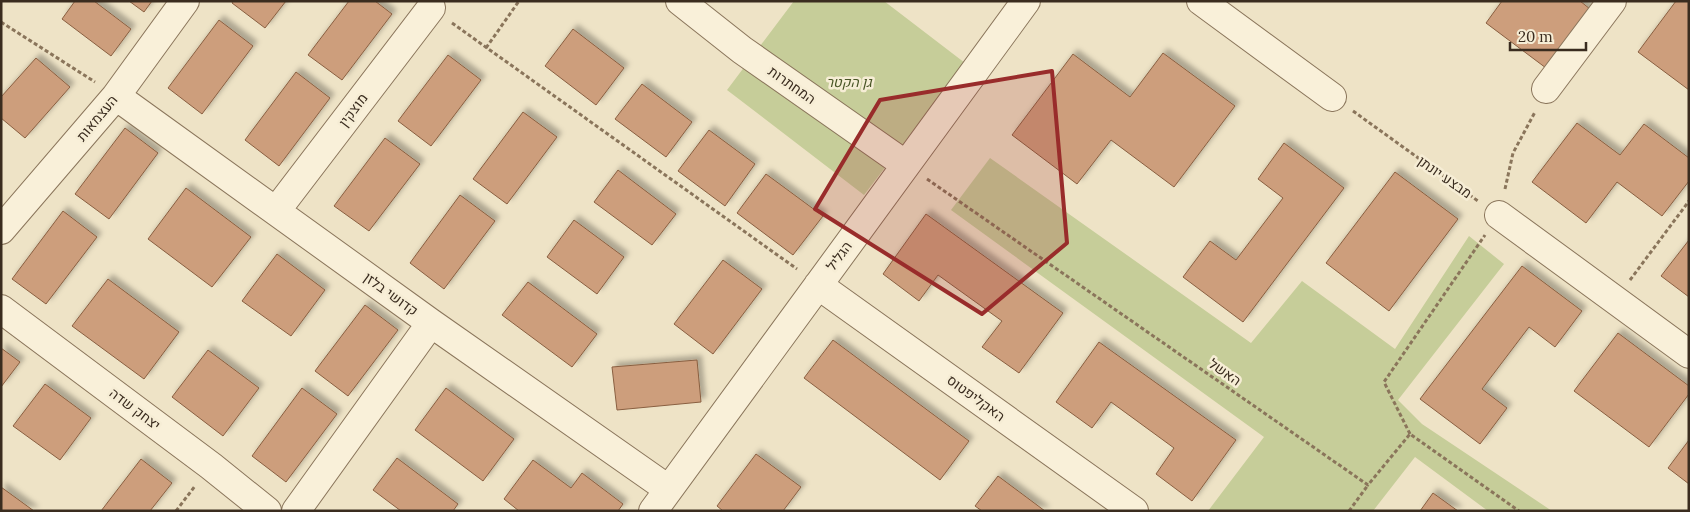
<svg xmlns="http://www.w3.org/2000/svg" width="1690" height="512" font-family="Lora,Heebo,serif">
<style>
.green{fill:#c6cd99}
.building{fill:#cd9e7b;stroke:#895f41;filter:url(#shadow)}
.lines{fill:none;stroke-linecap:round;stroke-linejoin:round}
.minor-casing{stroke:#8a755b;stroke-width:30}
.path{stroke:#8a755b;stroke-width:3;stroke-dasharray:4 2.5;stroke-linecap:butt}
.minor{stroke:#f9f0d9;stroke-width:28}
.marked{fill:#992c2b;fill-opacity:0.2;stroke:#992c2b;stroke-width:4;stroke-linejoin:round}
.labels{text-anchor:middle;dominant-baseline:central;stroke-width:5;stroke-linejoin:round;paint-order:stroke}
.park-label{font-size:14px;font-style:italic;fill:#495626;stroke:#f6edd5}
.street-label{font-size:14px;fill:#3a2c1f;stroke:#f6edd5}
</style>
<defs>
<filter id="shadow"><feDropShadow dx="4.5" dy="-4.5" stdDeviation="2.5" flood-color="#0004"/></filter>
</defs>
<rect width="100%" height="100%" fill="#eee3c6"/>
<!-- green -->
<path class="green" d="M794 1H884L965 63 864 195 727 90Z
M990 158 1251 343 1302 281 1395 349 1469 236 1504 264 1398 400 1422 424 1552 511H1488L1415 457 1373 511H1208L1264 437 951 210Z"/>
<!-- building -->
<path class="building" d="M75 1H94L131 29 111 56 62 19Z
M129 1H152L144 12Z
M233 1H286L265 28 232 3Z
M349 1H375L392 14 342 80 308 55Z
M1502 1H1580L1590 9 1546 68 1486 23Z
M1676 1H1689V90L1638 52Z
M219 20 253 46 202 114 168 88Z
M573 29 624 68 596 105 545 66Z
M1163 53 1235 106 1174 187 1111 140 1077 184 1012 135 1073 54 1130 97Z
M448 55 481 80 431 146 398 121Z
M36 58 70 87 25 138 1 118V97Z
M296 72 330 98 279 166 245 140Z
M642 84 692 122 666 157 615 119Z
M523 112 557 137 507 204 473 179Z
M1577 123 1620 155 1644 124 1689 158V181L1662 216 1617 182 1586 223 1532 182Z
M125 128 158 153 109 219 75 194Z
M709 130 755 164 725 206 678 171Z
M385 138 420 164 369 231 334 206Z
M1284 143 1344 188 1243 322 1183 277 1210 241 1236 260 1283 198 1258 179Z
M618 170 676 214 652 245 594 202Z
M1395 172 1458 219 1389 311 1326 263Z
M766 174 823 216 793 255 737 213Z
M186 188 251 237 212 287 148 239Z
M460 195 495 221 444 289 410 263Z
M63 211 97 237 46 304 12 279Z
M926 214 1063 313 1019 373 982 347 1002 321 938 275 919 301 883 274Z
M574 220 624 257 597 294 547 257Z
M1689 240V297L1661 276Z
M277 254 325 290 291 336 242 301Z
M723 260 762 289 713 354 674 324Z
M1522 266 1582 311 1555 347 1529 327 1482 389 1507 408 1480 444 1420 399Z
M108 279 179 332 144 379 72 326Z
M528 282 597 334 572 367 502 315Z
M365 305 398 330 348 396 315 371Z
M1618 333 1689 386V394L1649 447 1574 391Z
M833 340 969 441 940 480 804 378Z
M1099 342 1236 440 1192 501 1156 474 1174 448 1111 402 1092 428 1056 402Z
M1 348 20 362 1 387Z
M208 350 259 388 223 436 172 397Z
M697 360 701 402 617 410 612 367Z
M45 384 91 418 60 460 13 426Z
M302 388 337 414 286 482 252 456Z
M446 388 514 439 483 481 415 430Z
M1689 440V484L1668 468Z
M756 454 801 487 783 511H723L717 506Z
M397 458 458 504 453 511H401L373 490Z
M141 459 172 483 150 511H101Z
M533 460 571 488 582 473 623 504 618 511H519L504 499Z
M998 476 1045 511H982L975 506Z
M1 487 34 511H1Z
M1433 493 1458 511H1420Z"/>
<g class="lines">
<!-- minor casing -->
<g class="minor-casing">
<path id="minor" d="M680 1 742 50 906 165
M1201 1 1332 97
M1546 89 1612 1
M116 96 431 323 668 489
M276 211 431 8
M1499 215 1689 354
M1 230 116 96 185 1
M818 285 1134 511
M1 309 211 466 267 511
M296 511 431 323
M653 511 1026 1"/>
</g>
<!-- path -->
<path class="path" d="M1 22 95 82
M452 23 797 269
M486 48 519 1
M1353 111 1478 201
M927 179 1368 485 1410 434 1519 511
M1505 189 1513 153 1535 112
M1630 280 1689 201
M1410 434 1384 382 1485 235
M176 511 195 486
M1349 511 1368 485"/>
<!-- minor -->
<use href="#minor" class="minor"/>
</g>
<!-- marked area -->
<path class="marked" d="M1052 71 1067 243 982 314 815 209 880 100Z"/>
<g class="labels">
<!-- park labels -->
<g class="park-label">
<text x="849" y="82">גן הקטר</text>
</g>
<!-- street labels -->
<g class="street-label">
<text transform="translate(792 85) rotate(35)">המחתרות</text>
<text transform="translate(353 110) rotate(-53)">מוצקין</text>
<text transform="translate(97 118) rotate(-50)">העצמאות</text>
<text transform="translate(1445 177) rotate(35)">מבצע יונתן</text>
<text transform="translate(839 256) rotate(-54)">הגליל</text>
<text transform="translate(391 294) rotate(36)">קדושי בלזן</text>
<text transform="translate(1225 372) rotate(35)">האשל</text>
<text transform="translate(976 398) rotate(36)">האקליפטוס</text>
<text transform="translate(135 409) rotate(37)">יצחק שדה</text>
</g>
</g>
<!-- border -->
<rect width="1690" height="512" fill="none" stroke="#3a2c1f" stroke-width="5"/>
<!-- scale -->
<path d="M1510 42v8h76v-8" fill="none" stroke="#3a2c1f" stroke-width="2.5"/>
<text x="1518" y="42" font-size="15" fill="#3a2c1f" stroke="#f6edd5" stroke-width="4" paint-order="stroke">20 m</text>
</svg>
